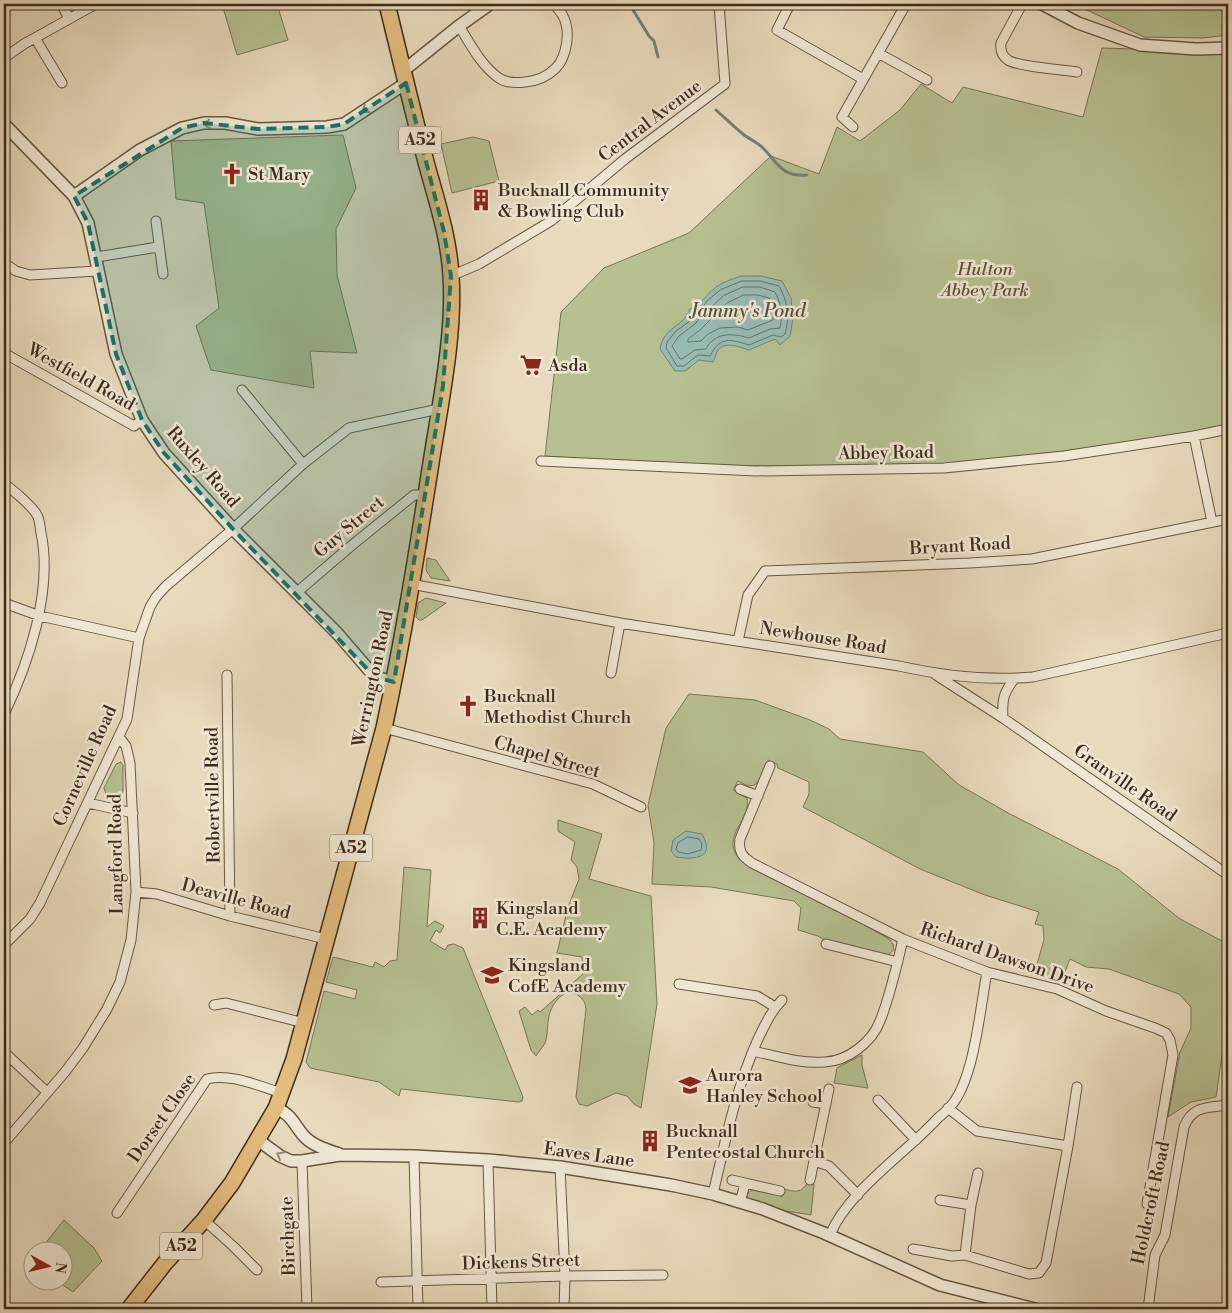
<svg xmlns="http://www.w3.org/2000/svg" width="1232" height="1313" font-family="'Libre Bodoni',serif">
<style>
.green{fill:#b6c091;stroke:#797656}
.water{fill:#97bbb3;stroke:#738176}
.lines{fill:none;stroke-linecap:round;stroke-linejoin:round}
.shore{stroke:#6a7367;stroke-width:1}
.stream{stroke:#738176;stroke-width:3}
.minor-casing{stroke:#675744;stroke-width:11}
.tertiary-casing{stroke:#675744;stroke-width:14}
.trunk-casing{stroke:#3c2b1b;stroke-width:18}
.minor{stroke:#f0e8d4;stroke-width:9}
.tertiary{stroke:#f0e8d4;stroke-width:11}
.trunk{stroke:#e4be7e;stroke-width:15}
.oneway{stroke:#968a78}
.marked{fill:#0f766e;fill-opacity:0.2;stroke:#0f766e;stroke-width:4;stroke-dasharray:10 6;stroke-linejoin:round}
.labels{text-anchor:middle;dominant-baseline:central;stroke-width:5;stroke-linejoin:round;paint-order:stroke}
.shield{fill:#f0e8d4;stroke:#726452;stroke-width:1}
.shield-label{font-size:16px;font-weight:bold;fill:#3c2b1b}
.street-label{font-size:18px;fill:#3c2b1b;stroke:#f0e8d4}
.poi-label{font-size:18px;fill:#3c2b1b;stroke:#f0e8d4;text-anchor:start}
.park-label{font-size:18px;font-style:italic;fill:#5a5038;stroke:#f0e8d4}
.water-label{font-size:19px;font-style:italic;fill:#534f41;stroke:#f0e8d4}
</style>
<rect width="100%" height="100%" fill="#e8dbbd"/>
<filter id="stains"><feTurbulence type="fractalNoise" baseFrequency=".004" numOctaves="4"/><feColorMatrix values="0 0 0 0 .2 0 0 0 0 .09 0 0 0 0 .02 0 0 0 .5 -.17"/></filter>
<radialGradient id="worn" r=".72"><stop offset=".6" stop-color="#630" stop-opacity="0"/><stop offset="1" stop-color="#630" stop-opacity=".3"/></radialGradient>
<!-- green -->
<path class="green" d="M222 4H277L288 40 237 55Z
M1074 4H1228V35L1203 38 1144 37Z
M1102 48 1228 52V425L1150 440 1065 451 943 464 759 466 658 464 545 456 561 312 604 268 689 233 771 156 819 174 837 127 860 141 900 110 921 84 952 103 963 87 1083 117Z
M343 135 356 188 336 229 337 275 357 353 310 351 314 388 211 370 196 326 219 308 204 203 176 199 171 141Z
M473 137 489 141 499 181 452 193 441 144Z
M427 558 436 560 450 581 431 578 426 570Z
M426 598 446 603 422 620H419L416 617 418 603Z
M689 694 755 700 810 720 829 729 840 739 923 752 959 785 1010 814 1118 869 1180 919 1228 944V1014L1216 1097 1191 1102 1168 1117 1180 1052 1191 1028V1007L1179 994 1109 969 1086 967 1070 959 1061 982 1034 974 1044 940 1043 926 1035 924 1039 912 985 895 920 869 803 807 809 794V782L778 768 777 764 768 760 759 780 755 785 748 786 738 781 733 790 747 798C752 822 713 841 747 865L856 920 889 939 893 944 894 950 886 956 829 943 818 936 798 930 801 908 794 901 711 887 652 884 654 843 648 805 666 728Z
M121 762 123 765V791L119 799 113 800 107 797 104 788 116 764Z
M558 820 602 834 589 879 651 896 657 1004 641 1108 634 1104 627 1096 616 1093 587 1106 579 1104 576 1097 586 1009C585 1003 584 1000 579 996 565 985 552 1003 549 1016 547 1024 548 1032 546 1040 545 1045 539 1051 536 1056L531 1050 519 1011 525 1007 532 1015 538 1010 540 1012 583 974 582 957 557 953 568 907 579 879 577 867 571 860 575 842 558 831Z
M404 867 431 870 427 927 435 921 444 926 440 933 436 930 430 941 445 950 448 945 454 944 463 948 523 1097 522 1101 518 1102 401 1089 399 1096 379 1082 310 1068 306 1062 324 991 355 999 357 990 326 982 333 957 373 967 375 962 384 967 390 961 397 960Z
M862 1055V1065L868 1088 834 1083 837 1068Z
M807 1183 814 1184 811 1215 786 1211 747 1199 748 1193 752 1190 780 1195 781 1188C792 1191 801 1195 807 1183Z
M64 1220 94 1248 102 1261 73 1292 57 1281 62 1280V1250H40Z"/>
<!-- water -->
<path class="water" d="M741 276H761L782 281 791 298 793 318 790 336 780 345 775 339 749 350C740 347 725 341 718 350 716 353 715 358 713 362L699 360 685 371H675L660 349C664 326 684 327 690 309 700 306 707 294 715 288 722 282 733 279 741 276Z
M686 831 702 834C716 858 695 860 676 857L671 851 673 840Z"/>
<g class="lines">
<!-- shore -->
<path class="shore" d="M742 281H760L779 286C788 303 790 315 785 334L781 337 773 335 749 345C730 339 720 336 710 356L698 355 684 366H677L666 348 667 342 675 332 691 320 694 313 700 311 707 301 720 290Z
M743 287H760L775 292C781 303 783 314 780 328L770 329 749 338C732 333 715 332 706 349L695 350 682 359H680L672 346 679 336 695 324 699 319 723 296Z
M744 295H758L769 298 773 304V320L748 330 738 327 720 328 708 334 701 341 688 342V339L700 330 727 303Z
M688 837 699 839 702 844 701 850 688 854 678 852 676 849 678 843Z"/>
<!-- stream -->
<path class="stream" d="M624 4 630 5 649 36 654 41 658 57
M716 110C725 118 734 127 743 134 749 139 757 142 763 148 778 163 781 177 807 175"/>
<!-- minor casing -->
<g class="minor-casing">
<path id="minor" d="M61 4 69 18
M1022 4 1001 43C1000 50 1002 56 1008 60 1016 66 1064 70 1077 72
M788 8 777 30 863 79
M459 26C470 43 481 66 499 78 506 83 517 83 525 82 537 81 548 76 556 68 567 56 571 31 563 16 561 12 557 8 554 4
M35 38 62 83
M878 53 927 80
M4 58 24 44 96 4
M853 127 842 117 906 4
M156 221 163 274
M97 257 158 247
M4 263 16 271 30 275 97 271
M451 276 479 264 551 221 625 159 725 84 719 4
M4 353 134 426 142 420
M242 390 303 464
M1194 436 1212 522
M541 461 756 471 944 468 1064 456 1194 436 1228 429
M4 484C11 488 33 507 37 515 40 520 40 528 41 533 53 590 29 663 4 714
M411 584 620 623 899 666C944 676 987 681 1033 677L1228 633
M296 593 351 546 414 495H426
M4 603 40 616 139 638
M738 641 748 595 765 571 970 563 1032 559 1228 519
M611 673 620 623
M227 675 230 916
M936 675 1003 718 1228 875
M1003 718C1002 700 1003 694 1014 679
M384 728 593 784 641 807
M770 766 740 839C738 852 742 856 752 863L903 939 987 972 1057 989 1106 1011 1155 1028 1166 1033 1170 1040 1173 1055 1147 1204
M740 789 758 796
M88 803 133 813
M136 892 157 894 230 916 326 939
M826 944 898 962
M4 945 30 919 40 903 127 719 139 638 150 607 156 597 166 586 233 529 303 464 349 428 439 409
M679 984 757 996 775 1007
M214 1005 226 1003 304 1023
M753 1051C776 1056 800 1064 825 1062 848 1061 872 1042 880 1021 890 996 897 965 903 939
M4 1052 47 1092
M878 1100 916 1140
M813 1102 826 1104
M948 1108 977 1131 1068 1146
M4 1143 65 1072 83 1048 107 1009 120 982 131 940 136 892 130 763 126 746 119 737
M414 1156 418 1309
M488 1160 492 1309
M302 1161 307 1309
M814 1161 829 1166 858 1195
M560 1167 565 1276 564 1309
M732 1180 780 1191
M810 1180 829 1089
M713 1194C725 1142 736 1088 758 1039 765 1025 771 1011 782 1000
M940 1200 971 1205
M740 1202 745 1184
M117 1213 207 1079C231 1073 258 1086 282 1093
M204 1220 233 1246 257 1270
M830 1235C848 1191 905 1154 938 1118 944 1113 950 1108 954 1102 975 1072 980 1009 987 972
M913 1249 952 1256 965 1255 1029 1274 1039 1273 1046 1263 1068 1146 1077 1087
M965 1255 971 1205 978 1173
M381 1282 565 1276 663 1275
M1148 1309 1155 1255 1165 1235 1184 1127C1193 1105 1207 1108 1228 1105"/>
</g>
<!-- tertiary casing -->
<g class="tertiary-casing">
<path id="tertiary" d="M1042 4 1078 23 1140 45 1196 49 1228 48
M403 71 459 26 490 4
M4 124 74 196 88 223 116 354 142 420 164 453 233 529 337 633 375 677 394 682
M74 196 140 150 182 128 204 123H225L258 129 327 127 344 124 406 83
M276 1108C292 1115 293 1123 303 1135 311 1145 327 1150 339 1154
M258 1140 280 1156 291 1161H302L340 1155 414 1156 488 1160 560 1167 671 1185 713 1194 763 1209 824 1233 940 1285 1035 1309"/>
</g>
<!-- trunk casing -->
<g class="trunk-casing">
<path id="trunk" d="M129 1309 165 1263 204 1220 232 1183 276 1108 294 1059 384 728C403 640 417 552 431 463 440 405 455 334 451 276 449 237 436 199 426 162 412 109 400 57 387 4"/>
</g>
<!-- minor -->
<use href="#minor" class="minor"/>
<!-- tertiary -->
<use href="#tertiary" class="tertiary"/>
<!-- trunk -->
<use href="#trunk" class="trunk"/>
</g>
<!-- one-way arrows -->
<defs><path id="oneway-chevron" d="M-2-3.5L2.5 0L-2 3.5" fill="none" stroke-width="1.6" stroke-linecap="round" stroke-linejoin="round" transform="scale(1.25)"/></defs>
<g class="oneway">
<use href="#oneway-chevron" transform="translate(365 110) rotate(147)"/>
<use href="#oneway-chevron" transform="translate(207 124) rotate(176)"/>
<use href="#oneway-chevron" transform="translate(280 1155) rotate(-151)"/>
</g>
<!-- marked area -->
<path class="marked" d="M406 83 444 232 451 276 443 386 394 682 375 677 233 529 164 453 142 420 116 354 88 223 74 196 182 128 204 123 258 129 327 127 344 124Z"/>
<!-- icons -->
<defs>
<g id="church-bare" transform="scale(1.725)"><path d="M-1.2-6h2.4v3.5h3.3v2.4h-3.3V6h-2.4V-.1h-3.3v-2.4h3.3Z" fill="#8f2418" stroke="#f0e8d4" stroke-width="2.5" paint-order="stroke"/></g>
<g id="building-bare" transform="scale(1.725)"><path d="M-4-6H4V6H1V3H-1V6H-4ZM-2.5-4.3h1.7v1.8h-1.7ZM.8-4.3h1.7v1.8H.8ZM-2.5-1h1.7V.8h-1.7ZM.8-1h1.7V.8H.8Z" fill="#8f2418" stroke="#f0e8d4" stroke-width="2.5" paint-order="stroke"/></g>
<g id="supermarket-bare" transform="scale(1.725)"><path d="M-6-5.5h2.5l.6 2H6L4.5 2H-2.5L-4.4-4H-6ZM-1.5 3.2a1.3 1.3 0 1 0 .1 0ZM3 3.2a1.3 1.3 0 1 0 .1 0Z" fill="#8f2418" stroke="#f0e8d4" stroke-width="2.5" paint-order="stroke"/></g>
<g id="school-bare" transform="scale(1.725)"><path d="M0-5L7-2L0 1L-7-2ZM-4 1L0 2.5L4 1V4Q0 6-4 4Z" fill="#8f2418" stroke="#f0e8d4" stroke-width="2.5" paint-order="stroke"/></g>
</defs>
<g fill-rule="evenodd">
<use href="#church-bare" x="232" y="174"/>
<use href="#building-bare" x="481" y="200"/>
<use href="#supermarket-bare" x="531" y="365"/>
<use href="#church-bare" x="468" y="706"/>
<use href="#building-bare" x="480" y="918"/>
<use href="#school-bare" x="492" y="975"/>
<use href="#school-bare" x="690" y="1085"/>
<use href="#building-bare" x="650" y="1141"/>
</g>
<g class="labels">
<!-- shield labels -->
<g class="shield">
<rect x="399" y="126.5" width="42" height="27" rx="4"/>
<rect x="330" y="834.5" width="42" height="27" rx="4"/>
<rect x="160" y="1232.5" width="42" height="27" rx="4"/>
</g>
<g class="shield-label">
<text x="420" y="140">A52</text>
<text x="351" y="848">A52</text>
<text x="181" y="1246">A52</text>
</g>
<!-- street labels -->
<g class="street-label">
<text transform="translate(650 121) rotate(-37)">Central Avenue</text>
<text transform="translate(81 377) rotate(29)">Westfield Road</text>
<text transform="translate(886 453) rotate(-1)">Abbey Road</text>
<text transform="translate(203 467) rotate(49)">Ruxley Road</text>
<text transform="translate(349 527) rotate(-40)">Guy Street</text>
<text transform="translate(960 546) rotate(-3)">Bryant Road</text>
<text transform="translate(823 638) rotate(9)">Newhouse Road</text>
<text transform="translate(373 679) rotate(-78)">Werrington Road</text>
<text transform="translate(547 757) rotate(16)">Chapel Street</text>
<text transform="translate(85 766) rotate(-66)">Corneville Road</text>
<text transform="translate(1125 783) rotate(35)">Granville Road</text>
<text transform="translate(213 795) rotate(-91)">Robertville Road</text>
<text transform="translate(116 854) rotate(-91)">Langford Road</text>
<text transform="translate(236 899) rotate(15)">Deaville Road</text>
<text transform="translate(1007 958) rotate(19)">Richard Dawson Drive</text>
<text transform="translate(162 1118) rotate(-55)">Dorset Close</text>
<text transform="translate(589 1155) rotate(8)">Eaves Lane</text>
<text transform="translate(1151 1203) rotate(-78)">Holdcroft Road</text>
<text transform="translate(288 1236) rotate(-92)">Birchgate</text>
<text transform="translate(521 1262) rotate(-2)">Dickens Street</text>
</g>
<!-- poi labels -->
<g class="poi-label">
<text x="248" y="174">St Mary</text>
<text x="498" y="190">Bucknall Community<tspan x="498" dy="21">&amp; Bowling Club</tspan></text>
<text x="548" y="365">Asda</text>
<text x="484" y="696">Bucknall<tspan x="484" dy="21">Methodist Church</tspan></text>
<text x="496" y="908">Kingsland<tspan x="496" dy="21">C.E. Academy</tspan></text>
<text x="508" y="965">Kingsland<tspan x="508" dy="21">CofE Academy</tspan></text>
<text x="706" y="1075">Aurora<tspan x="706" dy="21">Hanley School</tspan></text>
<text x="666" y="1131">Bucknall<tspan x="666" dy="21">Pentecostal Church</tspan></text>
</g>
<!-- park labels -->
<g class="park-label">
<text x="985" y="269">Hulton<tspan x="985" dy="21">Abbey Park</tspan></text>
</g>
<!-- water labels -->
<g class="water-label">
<text x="748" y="311">Jammy's Pond</text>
</g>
</g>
<!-- margin -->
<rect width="1232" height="1313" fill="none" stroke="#e8dbbd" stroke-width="20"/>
<rect x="5" y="5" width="1222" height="1303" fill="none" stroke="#3c2b1b" stroke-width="2.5"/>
<rect x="10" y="10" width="1212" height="1293" fill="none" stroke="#3c2b1b"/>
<!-- north arrow -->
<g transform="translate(48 1266) rotate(98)"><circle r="24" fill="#f0e8d4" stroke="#a89c8a"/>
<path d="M0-4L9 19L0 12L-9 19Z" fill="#8f2418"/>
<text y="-8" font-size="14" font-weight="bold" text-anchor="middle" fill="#3c2b1b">N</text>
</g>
<rect width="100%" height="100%" filter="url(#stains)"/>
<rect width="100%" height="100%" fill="url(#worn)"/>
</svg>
